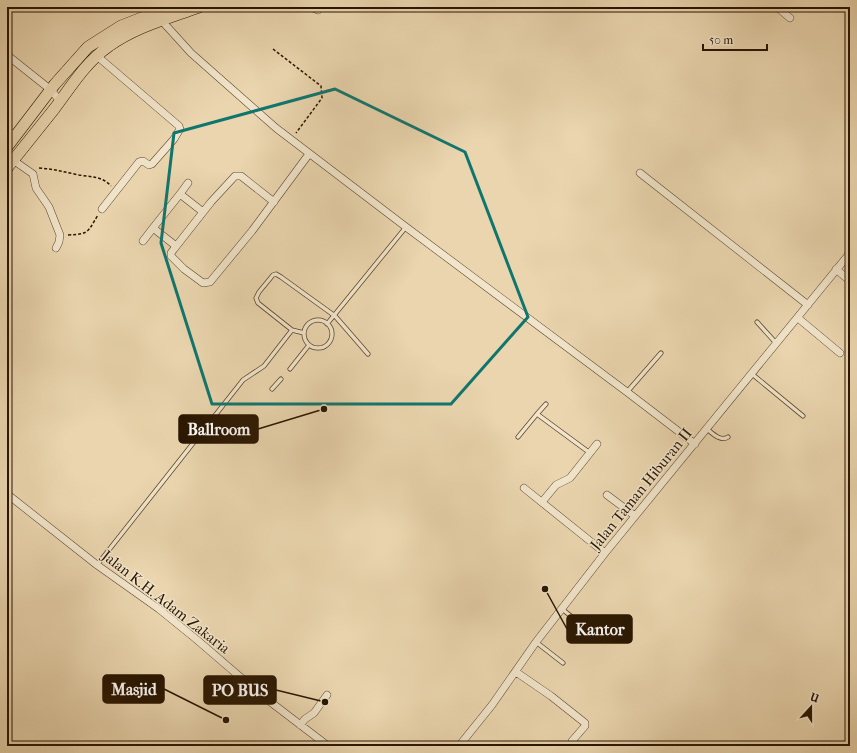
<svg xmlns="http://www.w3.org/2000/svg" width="857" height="753" font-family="'IM FELL French Canon',serif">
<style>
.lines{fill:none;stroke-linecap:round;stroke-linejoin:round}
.lane-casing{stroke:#58452c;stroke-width:5}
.street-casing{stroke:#58452c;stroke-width:8}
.primary-casing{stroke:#281500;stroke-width:12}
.path{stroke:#281500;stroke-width:1.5;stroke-dasharray:3 2;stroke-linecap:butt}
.lane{stroke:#f1e4ca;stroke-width:3.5}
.street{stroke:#f1e4ca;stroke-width:7}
.primary{stroke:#ead5ae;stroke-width:11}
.marked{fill:none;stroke:#0f766e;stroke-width:3;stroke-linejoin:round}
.labels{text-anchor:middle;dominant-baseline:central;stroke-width:3;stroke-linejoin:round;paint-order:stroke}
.street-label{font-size:15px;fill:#281500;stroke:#f1e4ca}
.leader{fill:none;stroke:#281500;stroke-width:1.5}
.callout-dot{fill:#281500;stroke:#f1e4ca;stroke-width:1.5}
.callout{fill:#281500;stroke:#281500;stroke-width:1.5}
.callout-label{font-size:16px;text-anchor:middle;font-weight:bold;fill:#fff}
</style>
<rect width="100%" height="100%" fill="#ead5ae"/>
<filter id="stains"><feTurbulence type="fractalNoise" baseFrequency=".005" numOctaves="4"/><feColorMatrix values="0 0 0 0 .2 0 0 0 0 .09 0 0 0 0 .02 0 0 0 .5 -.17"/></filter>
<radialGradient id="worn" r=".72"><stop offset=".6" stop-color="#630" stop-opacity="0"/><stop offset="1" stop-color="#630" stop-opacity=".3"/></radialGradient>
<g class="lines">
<!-- lane casing -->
<g class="lane-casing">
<path id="lane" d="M304 334a14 14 0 1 1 28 0a14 14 0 1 1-28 0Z
M757 322 776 343
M327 324 406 227
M304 333 292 330 258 303 256 298 259 292 273 275 276 274 281 277 335 316 368 354
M290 369 309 345
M752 374 803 416
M272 389 281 379
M627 392 661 353
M546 404 537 414 590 453
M707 429C713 434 721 442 728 437
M518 437 537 414
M97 565 243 380 264 366 292 330
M562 609 582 625
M536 642 563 663"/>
</g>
<!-- street casing -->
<g class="street-casing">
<path id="street" d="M311 7 318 10
M777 7 790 18
M162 21 191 53 276 128 406 227 627 392 695 444
M7 55 51 90 60 101
M97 56 179 126 180 129 174 139 152 164 149 165 143 161 139 162 102 209
M7 132 16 135
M13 160 33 174 36 188 49 207 60 235 59 242 56 248
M640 173 808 305
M180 194 188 183
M274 202 241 176H235L211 202 174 249 171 253V256L184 269 203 283 210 282 252 231 309 154
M143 241 153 228
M176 246 153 228 180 194 203 212
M836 269 850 281
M798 318 840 353
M524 488 605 553
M7 494 97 565 159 609 196 639 260 694 328 746
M607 495 635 516
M542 502 556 485 570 478 597 444
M516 672 551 696 585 723V726L572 741 575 746
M300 725 305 719 314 713 327 695
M459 746 492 705 536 642 605 553 850 253"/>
</g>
<!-- primary casing -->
<g class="primary-casing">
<path id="primary" d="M7 147 55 84 88 47 121 26 170 7
M7 168C23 148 39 128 55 108 72 85 86 62 109 46 135 27 169 18 199 7"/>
</g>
<!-- path -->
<path class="path" d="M273 49 321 86 322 98 296 133
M39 168C53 169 65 172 79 175 91 177 102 176 111 186
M68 235C89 234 87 233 98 215"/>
<!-- lane -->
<use href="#lane" class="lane"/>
<!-- street -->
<use href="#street" class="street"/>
<!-- primary -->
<use href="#primary" class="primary"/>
</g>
<!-- marked area -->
<path class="marked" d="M335 89 465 152 528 317 451 404H212L161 243 174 133Z"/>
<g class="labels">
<!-- street labels -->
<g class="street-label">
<text transform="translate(641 489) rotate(-51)">Jalan Taman Hiburan II</text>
<text transform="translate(166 602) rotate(38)">Jalan K.H. Adam Zakaria</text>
</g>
</g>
<!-- callouts -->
<path class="leader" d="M324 409L258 429M545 589L567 629M226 720L164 689M325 702L276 690"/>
<g class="callout-dot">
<circle cx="324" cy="409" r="4"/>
<circle cx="545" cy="589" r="4"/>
<circle cx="226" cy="720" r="4"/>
<circle cx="325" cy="702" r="4"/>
</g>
<g class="callout">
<rect x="179" y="415" width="79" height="28" rx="4"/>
<rect x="567" y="615" width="65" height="28" rx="4"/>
<rect x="103" y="675" width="61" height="28" rx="4"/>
<rect x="204" y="676" width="72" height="28" rx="4"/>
</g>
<g class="callout-label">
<text x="219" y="435">Ballroom</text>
<text x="600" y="635">Kantor</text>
<text x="134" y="695">Masjid</text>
<text x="240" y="696">PO BUS</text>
</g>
<!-- margin -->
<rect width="857" height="753" fill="none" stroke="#ead5ae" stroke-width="24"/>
<rect x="8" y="8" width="841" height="737" fill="none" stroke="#281500" stroke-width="2"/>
<rect x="12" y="12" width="833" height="729" fill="none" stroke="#281500"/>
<!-- north arrow -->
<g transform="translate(811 707) rotate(21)" stroke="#f1e4ca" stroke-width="3" paint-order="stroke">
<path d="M0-3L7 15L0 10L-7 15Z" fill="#281500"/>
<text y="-6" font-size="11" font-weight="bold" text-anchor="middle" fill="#281500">U</text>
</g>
<!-- scale -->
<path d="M703 44v6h64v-6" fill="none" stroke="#281500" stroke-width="2"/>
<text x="709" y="44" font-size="12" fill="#281500" stroke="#f1e4ca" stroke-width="3" paint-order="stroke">50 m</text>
<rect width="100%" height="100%" filter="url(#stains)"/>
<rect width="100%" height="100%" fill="url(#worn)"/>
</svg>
